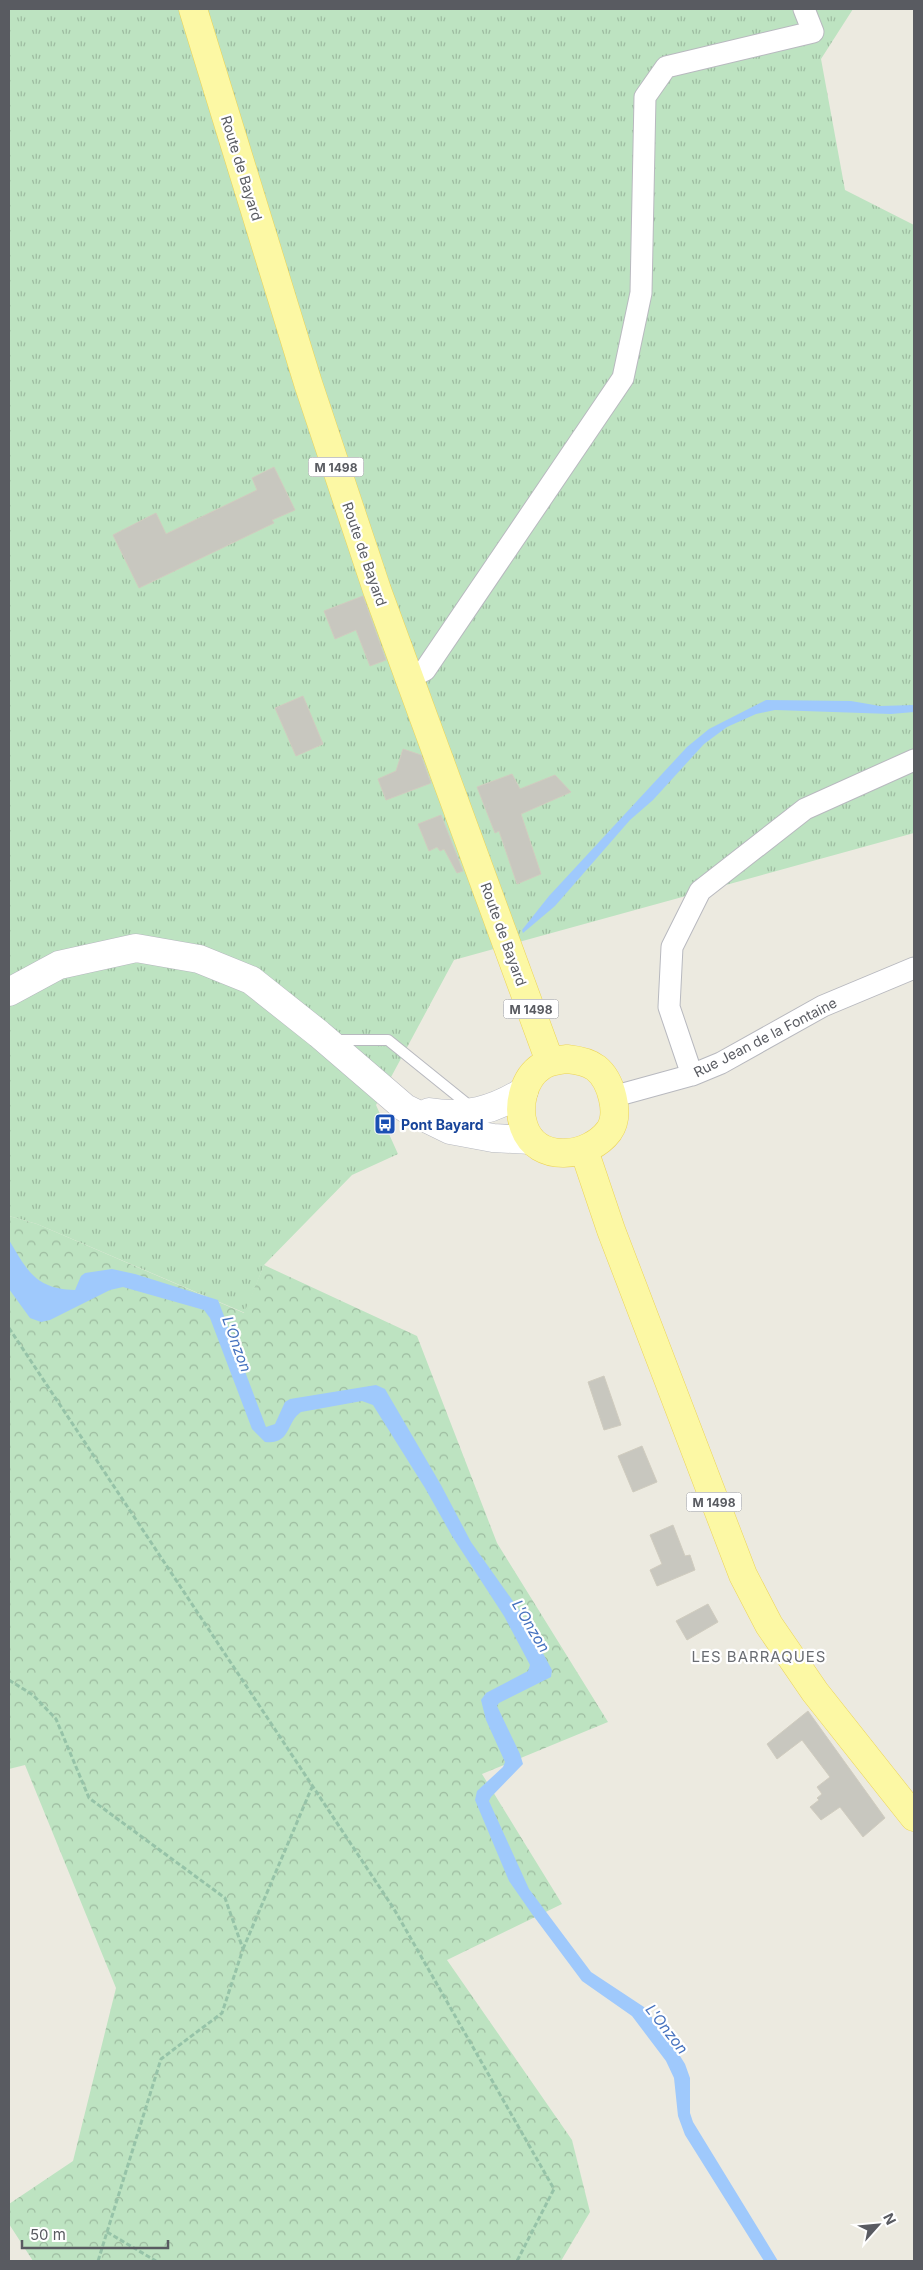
<svg xmlns="http://www.w3.org/2000/svg" width="923" height="2270" font-family="Inter,sans-serif">
<style>
.grass{fill:url(#grass-tufts)}
.forest{fill:url(#forest-crowns)}
.water{fill:#9fc9fc}
.building{fill:#c8c7bf;stroke:#d0ccbf}
.lines{fill:none;stroke-linecap:round;stroke-linejoin:round}
.lane-casing{stroke:#b8b9bf;stroke-width:12}
.street-casing{stroke:#b8b9bf;stroke-width:23}
.secondary-casing{stroke:#b6b8bf;stroke-width:29}
.primary-casing{stroke:#ecd458;stroke-width:29}
.path{stroke:#96c3a8;stroke-width:3;stroke-dasharray:5 2.5;stroke-linecap:butt}
.lane{stroke:#fff;stroke-width:10}
.street{stroke:#fff;stroke-width:21}
.secondary{stroke:#fff;stroke-width:28}
.primary{stroke:#fcf8a4;stroke-width:28}
.labels{text-anchor:middle;dominant-baseline:central;stroke-width:4.5;stroke-linejoin:round;paint-order:stroke}
.shield{fill:#fff;stroke:#8b8c90;stroke-width:1}
.shield-label{font-size:12px;font-weight:bold;fill:#595b61}
.street-label{font-size:14px;fill:#595b61;stroke:#fff}
.transit-label{font-size:14px;font-weight:bold;fill:#164399;stroke:#fff;text-anchor:start}
.water-label{font-size:15px;font-style:italic;fill:#4471be;stroke:#fff}
.neighbourhood-label{font-size:15px;letter-spacing:1px;fill:#6a6d73;stroke:#fff}
</style>
<defs>
<pattern id="grass-tufts" width="24" height="20" patternUnits="userSpaceOnUse" patternTransform="scale(1.25)"><rect width="24" height="20" fill="#bde3c1"/><path d="M3 7l-1-3M5 7V3M7 7l1-3M15 17l-1-3M17 17v-4M19 17l1-3" fill="none" stroke="#9dbba0"/></pattern>
<pattern id="forest-crowns" width="20" height="18" patternUnits="userSpaceOnUse" patternTransform="scale(1.25)"><rect width="20" height="18" fill="#bde3c1"/><path d="M2 6a3 3 0 1 1 6 0M12 15a3 3 0 1 1 6 0" fill="none" stroke="#9dbba0"/></pattern>
</defs>
<rect width="100%" height="100%" fill="#eceae0"/>
<!-- grass -->
<path class="grass" d="M9 9H853L821 59 845 190 914 225V833L454 960 376 1105 398 1154 352 1175 264 1265 245 1313 37 1224 9 1216Z"/>
<!-- forest -->
<path class="forest" d="M9 1216 37 1224 244 1313 264 1265 417 1336 497 1543 608 1722 482 1774 562 1904 447 1960 572 2140 590 2212 561 2261H33L9 2224V2204L73 2161 116 1988 25 1765 9 1769Z"/>
<!-- water -->
<path class="water" d="M766 700 851 701 880 706 914 705V712L891 714 775 710 756 714 727 727 704 744 653 800 630 820 555 906 523 933 522 930 549 896 687 747 709 729Z
M9 1240C27 1270 35 1289 75 1290L81 1276 85 1273 112 1269 135 1274 218 1300 266 1427 275 1424 285 1402 290 1399 376 1385 385 1389 441 1485 471 1542 520 1611 552 1670 551 1677 499 1703 497 1706 520 1754 523 1764 491 1797 489 1801 529 1889 591 1972 644 2007 675 2048 685 2064 690 2078V2113L693 2122 778 2261H764L685 2135 678 2116 674 2078 666 2061 632 2016 582 1981 532 1914 509 1881 475 1800 477 1791 503 1767 505 1762 486 1720 481 1700 486 1693 528 1671 530 1665 504 1616 452 1536 425 1488 373 1405 362 1401 301 1412C286 1422 291 1445 265 1442L252 1429 210 1318 204 1310 123 1287 110 1290 50 1320 41 1322 30 1318 9 1289Z"/>
<!-- building -->
<path class="building" d="M274 467 295 510 272 520 274 523 139 588 113 535 156 513 166 534 257 490 252 478Z
M363 596 386 660 370 666 356 630 335 639 324 611Z
M303 696 323 744 296 756 275 708Z
M403 749 421 755 431 783 386 800 378 779 396 771Z
M512 774 520 789 555 775 571 792 521 814 541 874 517 884 499 831 495 833 477 787Z
M441 815 463 871 457 873 444 849 440 851 437 847 429 851 418 824Z
M604 1376 621 1425 604 1430 588 1382Z
M642 1446 657 1482 633 1492 618 1456Z
M673 1525 685 1556 690 1555 695 1570 657 1586 650 1570 662 1564 650 1535Z
M708 1604 718 1622 687 1640 676 1621Z
M808 1711 885 1818 863 1837 840 1807 821 1820 810 1807 819 1800 817 1798 822 1794 817 1787 830 1777 802 1740 777 1759 767 1744Z"/>
<g class="lines">
<!-- lane casing -->
<g class="lane-casing">
<path id="lane" d="M334 1040H388L471 1107"/>
</g>
<!-- street casing -->
<g class="street-casing">
<path id="street" d="M409 678 425 670 623 378 641 293 645 97 666 67 813 32 804 9
M692 1075 669 1007 672 947 700 891 805 809 914 760
M612 1097 692 1075 721 1063 823 1006 914 968"/>
</g>
<!-- secondary casing -->
<g class="secondary-casing">
<path id="secondary" d="M9 992 59 965 136 948 199 959 251 980 319 1034 405 1108 450 1130 493 1138 531 1140
M429 1112C465 1118 494 1110 524 1091"/>
</g>
<!-- primary casing -->
<g class="primary-casing">
<path id="primary" d="M193 9 308 383 377 590 550 1062
M567 1059C577 1060 588 1062 596 1068 611 1080 621 1114 609 1131 589 1158 537 1164 524 1127 517 1107 523 1078 542 1066 549 1061 559 1060 567 1059Z
M584 1150 611 1230 743 1575 769 1625 815 1692 914 1817"/>
</g>
<!-- path -->
<path class="path" d="M9 1328 394 1909 554 2189 517 2261
M9 1680 33 1695 56 1719 89 1798 225 1898 243 1949 222 2013 161 2059 98 2261
M243 1949 312 1787
M107 2232 156 2261"/>
<!-- lane -->
<use href="#lane" class="lane"/>
<!-- street -->
<use href="#street" class="street"/>
<!-- secondary -->
<use href="#secondary" class="secondary"/>
<!-- primary -->
<use href="#primary" class="primary"/>
</g>
<!-- icons -->
<defs>
<g id="bus-square" transform="scale(1.125)"><rect x="-9" y="-9" width="18" height="18" rx="4" fill="#1a4fb4" stroke="#fff"/><path d="M-5-6H5V4H4V6H2V4H-2V6H-4V4H-5ZM-3.5-4V0h7V-4ZM-3.5 1.2v1.5H-2V1.2ZM2 1.2v1.5H3.5V1.2Z" fill="#fff"/></g>
</defs>
<g fill-rule="evenodd">
<use href="#bus-square" x="385" y="1124"/>
</g>
<g class="labels">
<!-- shield labels -->
<g class="shield">
<rect x="308.5" y="457.5" width="55" height="19" rx="4"/>
<rect x="503.5" y="999.5" width="55" height="19" rx="4"/>
<rect x="686.5" y="1492.5" width="55" height="19" rx="4"/>
</g>
<g class="shield-label">
<text x="336" y="467">M 1498</text>
<text x="531" y="1009">M 1498</text>
<text x="714" y="1502">M 1498</text>
</g>
<!-- street labels -->
<g class="street-label">
<text transform="translate(242 168) rotate(73)">Route de Bayard</text>
<text transform="translate(365 554) rotate(71)">Route de Bayard</text>
<text transform="translate(504 934) rotate(70)">Route de Bayard</text>
<text transform="translate(765 1037) rotate(-27)">Rue Jean de la Fontaine</text>
</g>
<!-- transit labels -->
<g class="transit-label">
<text x="401" y="1124">Pont Bayard</text>
</g>
<!-- water labels -->
<g class="water-label">
<text transform="translate(237 1344) rotate(70)">L'Onzon</text>
<text transform="translate(531 1626) rotate(59)">L'Onzon</text>
<text transform="translate(667 2029) rotate(52)">L'Onzon</text>
</g>
<!-- neighbourhood labels -->
<g class="neighbourhood-label">
<text x="759" y="1656">LES BARRAQUES</text>
</g>
</g>
<!-- border -->
<rect width="923" height="2270" fill="none" stroke="#595b61" stroke-width="20"/>
<!-- north arrow -->
<g transform="translate(878 2225) rotate(63)" stroke="#ffffff" stroke-width="4" paint-order="stroke">
<path d="M0-4L9 19L0 12L-9 19Z" fill="#595b61"/>
<text y="-8" font-size="14" font-weight="bold" text-anchor="middle" fill="#595b61">N</text>
</g>
<!-- scale -->
<path d="M22 2240v8h146v-8" fill="none" stroke="#595b61" stroke-width="2.5"/>
<text x="30" y="2240" font-size="15" fill="#595b61" stroke="#ffffff" stroke-width="4" paint-order="stroke">50 m</text>
</svg>
